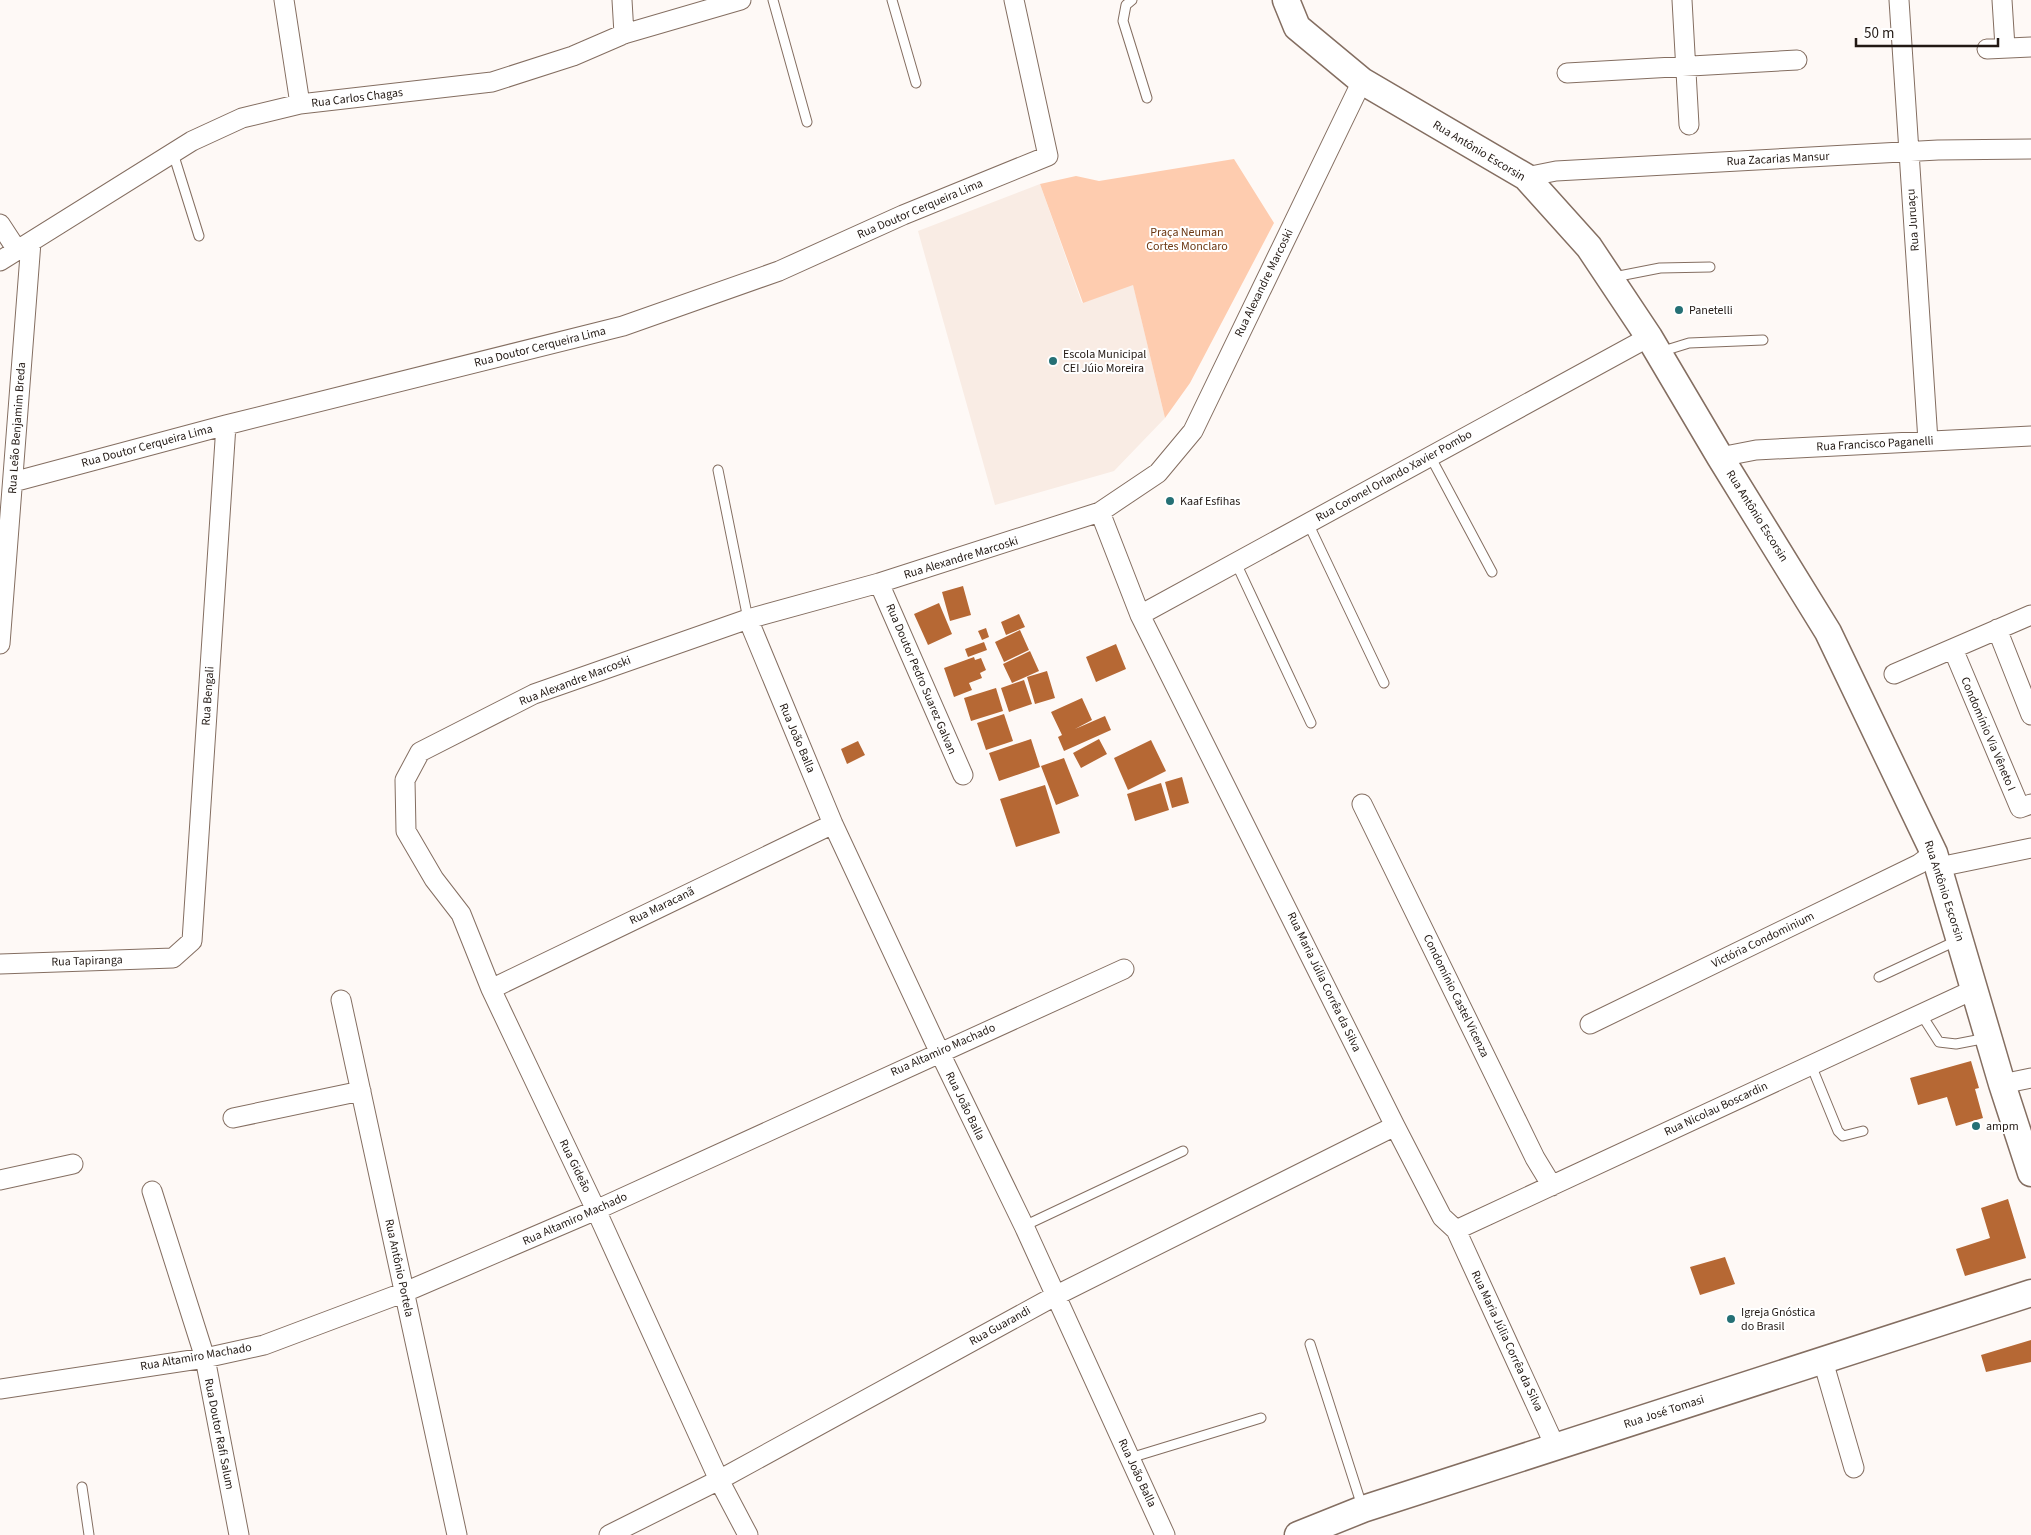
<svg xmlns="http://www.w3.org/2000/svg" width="2031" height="1535" font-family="'Source Sans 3',sans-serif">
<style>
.built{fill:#f9ece4}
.green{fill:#feccaf}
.building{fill:#b66834}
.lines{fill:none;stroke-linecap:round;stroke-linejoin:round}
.lane-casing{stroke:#846e61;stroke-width:11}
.street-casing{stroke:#846e61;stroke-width:21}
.secondary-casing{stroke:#846e61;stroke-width:29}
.lane{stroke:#fff;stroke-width:9}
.street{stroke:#fff;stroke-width:19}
.secondary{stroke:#fff;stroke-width:26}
.poi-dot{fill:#257075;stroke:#fff;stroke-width:2}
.labels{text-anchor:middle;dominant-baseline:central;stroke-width:4;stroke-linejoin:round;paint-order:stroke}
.street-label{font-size:12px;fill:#221914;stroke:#fff}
.park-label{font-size:12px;fill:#6c3711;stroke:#fff}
.poi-label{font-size:12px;fill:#221914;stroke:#fff;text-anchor:start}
</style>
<rect width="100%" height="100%" fill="#fef9f6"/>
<!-- built -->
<path class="built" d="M1040 184 1082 303 1133 284 1165 418 1114 471 995 505 918 231Z"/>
<!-- green -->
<path class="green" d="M1234 159 1274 223 1190 383 1165 418 1133 285 1083 303 1040 184 1076 176 1099 181Z"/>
<!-- building -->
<path class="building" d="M963 586 971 615 950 621 942 592Z
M939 603 952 634 928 645 914 614Z
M1019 614 1025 627 1006 635 1001 622Z
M986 628 989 637 982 640 978 631Z
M1020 630 1029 650 1004 662 995 642Z
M984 642 987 650 968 657 965 649Z
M1116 644 1126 669 1096 682 1086 657Z
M1030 651 1039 671 1012 683 1003 664Z
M974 657 975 660 981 658 986 670 980 673 982 678 969 683 972 690 954 697 944 668Z
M1047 671 1055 698 1035 704 1027 677Z
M1024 680 1032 704 1009 712 1001 688Z
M996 688 1003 711 971 721 964 698Z
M1082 698 1092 720 1075 729 1105 716 1111 730 1064 751 1058 737 1062 735 1051 712Z
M1004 714 1013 741 986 750 977 723Z
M1031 739 1040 767 999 781 989 753Z
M1099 739 1107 754 1081 768 1073 753Z
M1151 740 1166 771 1128 790 1114 758Z
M858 741 865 755 847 764 841 749Z
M1064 758 1079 796 1056 805 1041 766Z
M1182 777 1189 803 1172 808 1165 782Z
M1161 783 1169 810 1135 821 1127 794Z
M1045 785 1060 833 1016 847 1000 799Z
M1971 1061 1979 1088 1975 1089 1983 1118 1956 1126 1947 1097 1918 1105 1910 1078Z
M2008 1199 2026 1258 1965 1276 1956 1249 1990 1238 1981 1208Z
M1725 1257 1735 1284 1700 1295 1690 1267Z
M2031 1340V1362L1986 1372 1981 1355Z"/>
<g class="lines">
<!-- lane casing -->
<g class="lane-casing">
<path id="lane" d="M773 0 807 122
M892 0 916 83
M1132 0 1126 5 1123 21 1147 98
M173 153 199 236
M1614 277 1660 268 1710 267
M1660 352 1689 343 1763 340
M1430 456 1492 572
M718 470 748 619
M1308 523 1384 683
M1236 563 1311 723
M1879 977 1958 940
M1921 1014 1939 1042 1956 1044 1987 1038
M1811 1065 1838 1131 1843 1136 1863 1131
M1024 1226 1183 1151
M1310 1344 1362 1506
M1130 1458 1261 1418
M82 1487 89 1535"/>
</g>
<!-- street casing -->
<g class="street-casing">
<path id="street" d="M284 0 300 104
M622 0 624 34
M1682 0 1689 125
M1899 0 1928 441
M2002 0 2005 47
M1987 49 2031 47
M1567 73 1797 60
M1526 177 1556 171 1938 150 2031 149
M0 224 17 250
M0 261 192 141 242 118 300 104 492 82 573 56 624 34 741 0
M1720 457 1756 450 2031 436
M13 482 226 425 623 326 779 271 903 215 1048 156 1014 0
M1100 512 1140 615 1395 1126 1442 1217 1456 1230 1555 1446
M879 583 963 775
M1140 615 1649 337
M748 619 833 824 939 1051 1024 1226 1165 1535
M1997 629 2031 715
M0 644 31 242
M1953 649 2020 808 2031 804
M1894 674 2031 615
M1362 804 1535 1158 1552 1186
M1939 867 2031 848
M0 964 173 958 192 941 226 425
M491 989 833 824
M341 1000 457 1535
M1590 1024 1919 864 1934 853
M2002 1084 2031 1078
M233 1118 361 1091
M0 1180 73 1164
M152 1191 205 1358 239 1535
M1456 1230 1975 989
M1823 1361 1854 1468
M0 1389 205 1358 264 1345 405 1292 596 1210 1124 969
M609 1535 719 1480 1055 1296 1395 1126
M748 1535 719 1480 596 1210 491 989 461 914 434 879 406 831 405 780 420 752 534 694 748 619 879 583 1100 512 1158 473 1193 431 1362 81"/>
</g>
<!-- secondary casing -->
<g class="secondary-casing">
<path id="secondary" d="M1286 0 1297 27 1362 81 1526 177 1589 247 1649 337 1720 457 1828 632 1934 853 2002 1084 2031 1173
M1298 1535 1363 1509 2031 1293"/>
</g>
<!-- lane -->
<use href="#lane" class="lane"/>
<!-- street -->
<use href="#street" class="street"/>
<!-- secondary -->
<use href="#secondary" class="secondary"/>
</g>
<!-- markers -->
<g class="poi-dot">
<circle cx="1679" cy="310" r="5"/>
<circle cx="1053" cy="361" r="5"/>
<circle cx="1170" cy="501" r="5"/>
<circle cx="1976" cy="1126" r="5"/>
<circle cx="1731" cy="1319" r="5"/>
</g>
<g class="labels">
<!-- street labels -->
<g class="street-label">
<text transform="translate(357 98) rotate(-7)">Rua Carlos Chagas</text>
<text transform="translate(1479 151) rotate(31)">Rua Antônio Escorsin</text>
<text transform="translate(1778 159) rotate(-3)">Rua Zacarias Mansur</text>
<text transform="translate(920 209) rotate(-23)">Rua Doutor Cerqueira Lima</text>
<text transform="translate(1913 220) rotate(-94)">Rua Juruaçu</text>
<text transform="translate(1264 283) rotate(-64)">Rua Alexandre Marcoski</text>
<text transform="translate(540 347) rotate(-14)">Rua Doutor Cerqueira Lima</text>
<text transform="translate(17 428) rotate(-86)">Rua Leão Benjamim Breda</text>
<text transform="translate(1875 444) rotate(-3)">Rua Francisco Paganelli</text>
<text transform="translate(147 446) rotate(-15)">Rua Doutor Cerqueira Lima</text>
<text transform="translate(1394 476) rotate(-29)">Rua Coronel Orlando Xavier Pombo</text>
<text transform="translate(1757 516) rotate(58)">Rua Antônio Escorsin</text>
<text transform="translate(961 558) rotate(-17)">Rua Alexandre Marcoski</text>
<text transform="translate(921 679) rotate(67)">Rua Doutor Pedro Suarez Galvan</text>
<text transform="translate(575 681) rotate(-21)">Rua Alexandre Marcoski</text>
<text transform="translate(208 696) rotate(-86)">Rua Bengali</text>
<text transform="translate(1988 734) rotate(67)">Condomínio Via Vêneto I</text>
<text transform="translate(797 738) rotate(67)">Rua João Balla</text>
<text transform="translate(1944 891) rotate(72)">Rua Antônio Escorsin</text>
<text transform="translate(662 906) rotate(-26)">Rua Maracanã</text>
<text transform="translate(1763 940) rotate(-26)">Victória Condominium</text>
<text transform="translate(87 961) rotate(-2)">Rua Tapiranga</text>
<text transform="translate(1324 982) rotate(64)">Rua Maria Júlia Corrêa da Silva</text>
<text transform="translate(1456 996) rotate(64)">Condomínio Castel Vicenza</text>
<text transform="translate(943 1050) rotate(-24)">Rua Altamiro Machado</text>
<text transform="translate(965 1106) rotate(64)">Rua João Balla</text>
<text transform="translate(1716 1109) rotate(-25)">Rua Nicolau Boscardin</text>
<text transform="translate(575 1166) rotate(64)">Rua Gideão</text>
<text transform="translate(575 1219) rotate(-24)">Rua Altamiro Machado</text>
<text transform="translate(399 1268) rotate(78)">Rua Antônio Portela</text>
<text transform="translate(1000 1326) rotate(-29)">Rua Guarandi</text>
<text transform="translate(1507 1341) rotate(65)">Rua Maria Júlia Corrêa da Silva</text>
<text transform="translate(196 1357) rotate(-10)">Rua Altamiro Machado</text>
<text transform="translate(1664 1412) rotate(-18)">Rua José Tomasi</text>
<text transform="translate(219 1434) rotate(79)">Rua Doutor Rafi Salum</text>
<text transform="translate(1137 1473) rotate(65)">Rua João Balla</text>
</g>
<!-- park labels -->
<g class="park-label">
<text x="1187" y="232">Praça Neuman<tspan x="1187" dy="14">Cortes Monclaro</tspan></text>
</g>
<!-- poi labels -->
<g class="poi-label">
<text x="1689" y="310">Panetelli</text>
<text x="1063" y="354">Escola Municipal<tspan x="1063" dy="14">CEI Júio Moreira</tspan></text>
<text x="1180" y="501">Kaaf Esfihas</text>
<text x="1986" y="1126">ampm</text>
<text x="1741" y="1312">Igreja Gnóstica<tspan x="1741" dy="14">do Brasil</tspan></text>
</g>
</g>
<!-- scale -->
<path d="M1856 38v8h142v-8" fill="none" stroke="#221914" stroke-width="2.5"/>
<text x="1864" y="38" font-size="15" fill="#221914" stroke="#ffffff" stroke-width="4" paint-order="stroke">50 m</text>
</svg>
